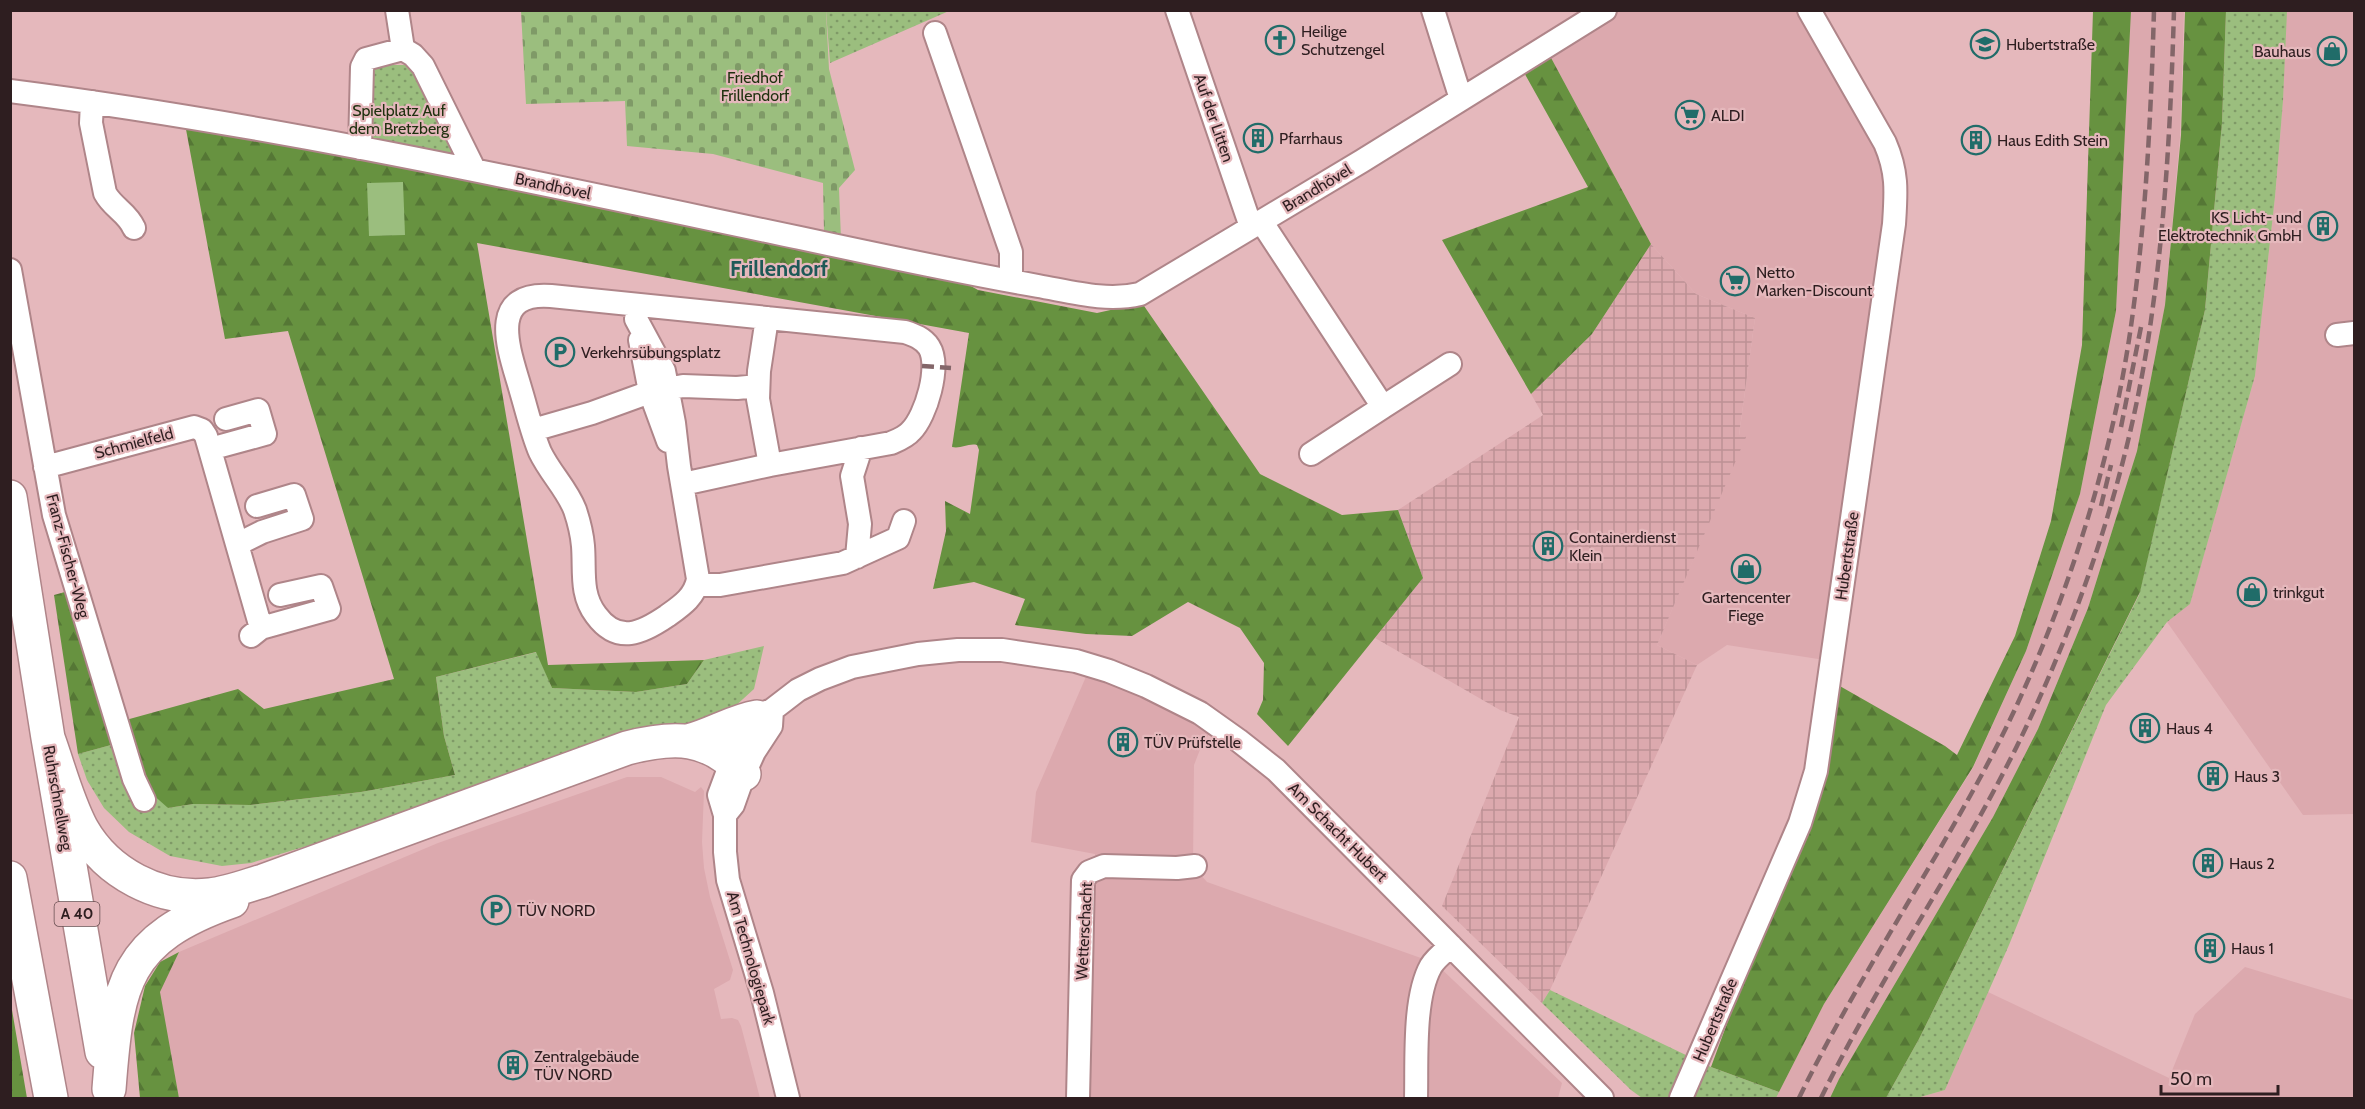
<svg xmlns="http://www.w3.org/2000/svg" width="2365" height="1109" font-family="Cabin,sans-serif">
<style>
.built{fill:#dca9ae}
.industrial{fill:url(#industrial-grid)}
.grass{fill:url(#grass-dots)}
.forest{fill:url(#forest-firs)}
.cemetery{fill:url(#cemetery-stones)}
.pitch{fill:#9bbe7e}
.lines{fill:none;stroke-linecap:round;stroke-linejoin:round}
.minor-casing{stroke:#af8589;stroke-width:26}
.highway-casing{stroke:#af8589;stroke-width:36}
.minor{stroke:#fff;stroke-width:22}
.highway{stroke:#fff;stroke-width:33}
.rail{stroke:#836669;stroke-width:4.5;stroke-dasharray:12 6;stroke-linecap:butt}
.labels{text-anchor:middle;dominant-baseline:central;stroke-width:4.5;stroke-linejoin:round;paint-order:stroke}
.shield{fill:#e5b8bc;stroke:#654c4f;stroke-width:1.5}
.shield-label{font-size:15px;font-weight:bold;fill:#2e1e20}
.poi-label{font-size:16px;fill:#2e1e20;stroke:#e5b8bc;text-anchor:start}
.park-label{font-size:16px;fill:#203210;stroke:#e5b8bc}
.street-label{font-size:16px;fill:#2e1e20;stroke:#e5b8bc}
.district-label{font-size:22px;font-weight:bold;fill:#1e5957;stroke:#e5b8bc}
</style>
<defs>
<pattern id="industrial-grid" width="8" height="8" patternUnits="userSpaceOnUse" patternTransform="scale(1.5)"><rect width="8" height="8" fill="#dca9ae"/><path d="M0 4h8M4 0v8" fill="none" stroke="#bd9195"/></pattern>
<pattern id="grass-dots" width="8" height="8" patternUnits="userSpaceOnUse" patternTransform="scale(1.5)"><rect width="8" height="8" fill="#9bbe7e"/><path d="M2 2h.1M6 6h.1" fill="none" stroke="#7f9a67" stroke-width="1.8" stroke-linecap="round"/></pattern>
<pattern id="forest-firs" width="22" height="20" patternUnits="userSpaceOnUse" patternTransform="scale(1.5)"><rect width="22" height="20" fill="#679240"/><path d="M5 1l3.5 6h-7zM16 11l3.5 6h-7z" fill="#557735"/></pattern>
<pattern id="cemetery-stones" width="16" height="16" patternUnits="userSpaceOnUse" patternTransform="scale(1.5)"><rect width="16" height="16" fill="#9bbe7e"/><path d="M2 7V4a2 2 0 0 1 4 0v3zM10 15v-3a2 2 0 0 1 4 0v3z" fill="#7f9a67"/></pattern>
</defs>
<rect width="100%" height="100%" fill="#e5b8bc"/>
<!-- built -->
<path class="built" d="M1615 11H1801L1892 163 1831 661 1727 645 1697 665 1657 645 1745 437 1739 436 1755 318 1696 294 1651 244 1549 54Z
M2130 11H2184L2180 137 2165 305 2137 451 2088 608 2038 729 1993 817 1839 1079 1830 1098H1776L1824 1004 1973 768 2026 651 2080 494 2116 311Z
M2286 11H2354V814L2303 815 2167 622 2190 603 2255 376 2275 197 2283 101Z
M1088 672 1215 727 1203 742 1194 765 1193 866 1207 882 1435 963 1562 1083 1558 1098H1086L1095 854 1031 842 1036 792Z
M627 777H661L695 792 701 787 704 791 702 842 704 868 710 897 733 970 730 980 714 989 721 1019 732 1018 738 1020 741 1026 760 1098H179L159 992 179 952 438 843Z
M2245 967 2354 1000V1098H1917L1945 1090 1988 992 2169 1078 2195 1014Z"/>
<!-- industrial -->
<path class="industrial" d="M1651 244 1696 294 1755 318 1739 435 1746 437 1657 645 1697 665 1550 990 1542 1003 1442 906 1519 717 1500 710 1375 638 1423 578 1398 510 1543 415 1531 394 1592 334Z"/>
<!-- grass -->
<path class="grass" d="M826 11V10L949 11 830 63Z
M2226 11H2287L2283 101 2275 197 2255 376 2190 604 2167 622 2106 705 2009 945 1945 1090 1917 1098H1886L1919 1039 2139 595 2205 310 2222 123Z
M379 65H409L464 165 364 146 370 72Z
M764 646 754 689 721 719 633 733 353 832 251 863 222 866 170 856 129 832 104 808 87 780 78 754 133 739 168 808 193 804 250 805 361 792 455 775 444 736 436 677 537 652 552 688 636 692 687 684 704 660Z
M1550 990 1711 1067 1779 1092 1776 1098H1642L1631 1090 1542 1003Z"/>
<!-- forest -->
<path class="forest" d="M2093 11H2131L2116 311 2080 494 2026 651 1973 767 1824 1004 1779 1092 1711 1067 1800 825 1831 681 1945 746 1957 755 2015 636 2051 521 2082 345Z
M2185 11H2226L2222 123 2205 310 2140 592 1919 1039 1886 1098H1830L1839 1079 1993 817 2038 729 2088 608 2137 451 2165 305 2181 135Z
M1549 54 1651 244 1592 334 1531 394 1442 240 1588 187 1522 69Z
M185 124 951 275 978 290 1097 313 1142 303 1260 474 1342 515 1398 510 1423 578 1288 746 1257 714 1263 700 1264 663 1240 628 1188 602 1132 636 1086 634 1015 625 1025 599 974 582 933 589 946 531 945 501 970 514 979 450 977 445C968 443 961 449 952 447L969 333 477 243 548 665 704 660 687 684 636 692 552 688 536 652 436 677 444 736 455 775 361 792 250 805 193 804 168 808 150 792 133 739 78 754 54 595 72 590 115 723 238 689 264 709 394 679 288 331 225 339Z
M179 952 160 992 179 1098H140L134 1033 145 986 160 962Z
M11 1004 27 1098H11Z"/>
<!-- cemetery -->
<path class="cemetery" d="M521 11H826L829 69 855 170 839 188 841 239 824 233 823 183 713 154 627 146 625 101 526 104Z"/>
<!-- pitch -->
<path class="pitch" d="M403 182 405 235 369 236 367 183Z"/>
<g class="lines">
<!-- minor casing -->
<g class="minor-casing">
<path id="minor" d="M397 10 403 49 413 55 423 66 474 169
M1177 10 1251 227
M1433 10 1461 99
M935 33 1011 252V281
M10 91C276 125 538 183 800 238 879 255 958 272 1038 286 1072 292 1106 302 1140 294L1362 161 1605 10
M92 102 91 123 105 193C113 208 127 212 134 228
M360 148 362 67 366 59 403 49
M1261 221 1383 407 1450 364
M10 270 54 515 134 779 144 800
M767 318 759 371 758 399 770 465
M636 319 664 371 674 423 679 466 698 579C695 597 681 606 667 616 642 633 618 645 596 615 580 594 585 571 583 546 582 534 579 522 575 510 567 489 550 473 540 452 532 433 527 411 521 391 511 355 484 291 551 296L905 332C914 335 923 338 929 347 941 366 926 416 911 431 906 437 898 440 891 443L770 465 683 484
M2337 335 2354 333
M640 340 650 392 668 441
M533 430 592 413 650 392 683 386 737 388 758 386
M210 449 265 434 258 410 226 419
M1311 454 1383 407
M45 467 194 427 202 430 206 436 261 628 251 636
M238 544 262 532 302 519 294 495 257 506
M857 557 860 524 852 476 861 448
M697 585H720L843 563 898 538 904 521
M261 628 329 609 321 586 280 595
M725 815 733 805 744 774 754 752 771 726 772 710
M788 1098 762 993 728 880 725 852V815L719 795 738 744 759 715 772 710 798 690 820 679 852 667 918 654 958 650H1002L1076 661 1109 671 1146 686 1200 713 1238 740 1276 770 1602 1098
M1078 1098 1083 880 1089 872 1104 866 1177 868 1195 866
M1416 1098C1417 1061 1413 998 1431 966 1436 958 1444 952 1451 946
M1681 1098 1800 823 1816 771 1894 224C1896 193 1898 173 1885 143L1809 10"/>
</g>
<!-- highway casing -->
<g class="highway-casing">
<path id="highway" d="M10 497 48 738 102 1052
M48 738C59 768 67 801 82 829 107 873 159 901 210 895 227 893 246 886 263 881L627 748C674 736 708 735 744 774
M688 741C712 735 733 721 757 717
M10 878 51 1098
M109 1089C117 983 124 939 232 901"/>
</g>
<!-- minor -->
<use href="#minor" class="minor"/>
<!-- highway -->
<use href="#highway" class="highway"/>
<!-- rail -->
<path class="rail" d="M922 366 951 368
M2121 427 2141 327
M2101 506 2111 465
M1799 1098C1858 976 1937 863 1999 742 2063 615 2113 460 2132 319 2146 217 2151 114 2154 10
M1821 1098C1880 977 1957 867 2017 746 2083 611 2132 463 2152 313 2166 213 2171 112 2174 10"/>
</g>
<!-- icons -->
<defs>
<g id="church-ring" transform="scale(1.5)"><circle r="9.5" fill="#e5b8bc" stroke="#206c69" stroke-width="1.5"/><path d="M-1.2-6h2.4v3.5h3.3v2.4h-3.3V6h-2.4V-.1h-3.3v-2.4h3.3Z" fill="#206c69"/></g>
<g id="school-ring" transform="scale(1.5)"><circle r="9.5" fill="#e5b8bc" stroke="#206c69" stroke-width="1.5"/><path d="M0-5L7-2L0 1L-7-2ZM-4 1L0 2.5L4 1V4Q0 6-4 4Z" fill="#206c69"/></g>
<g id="shop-ring" transform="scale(1.5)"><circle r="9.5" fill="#e5b8bc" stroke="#206c69" stroke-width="1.5"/><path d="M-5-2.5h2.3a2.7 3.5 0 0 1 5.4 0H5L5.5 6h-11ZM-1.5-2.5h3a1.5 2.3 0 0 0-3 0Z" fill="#206c69"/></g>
<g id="supermarket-ring" transform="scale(1.5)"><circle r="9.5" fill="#e5b8bc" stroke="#206c69" stroke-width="1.5"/><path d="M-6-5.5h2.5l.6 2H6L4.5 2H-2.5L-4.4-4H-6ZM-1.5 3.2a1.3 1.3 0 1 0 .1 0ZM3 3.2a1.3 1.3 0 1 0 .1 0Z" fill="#206c69"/></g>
<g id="building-ring" transform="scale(1.5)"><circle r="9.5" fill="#e5b8bc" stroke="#206c69" stroke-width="1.5"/><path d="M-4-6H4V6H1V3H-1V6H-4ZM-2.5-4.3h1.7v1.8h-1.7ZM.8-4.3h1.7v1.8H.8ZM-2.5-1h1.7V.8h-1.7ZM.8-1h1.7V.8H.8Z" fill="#206c69"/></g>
<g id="parking-ring" transform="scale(1.5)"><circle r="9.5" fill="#e5b8bc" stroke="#206c69" stroke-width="1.5"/><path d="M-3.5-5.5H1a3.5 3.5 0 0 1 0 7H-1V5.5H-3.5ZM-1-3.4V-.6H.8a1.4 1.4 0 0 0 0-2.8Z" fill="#206c69"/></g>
</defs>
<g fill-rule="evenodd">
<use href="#church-ring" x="1280" y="40"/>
<use href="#school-ring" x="1985" y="44"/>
<use href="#shop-ring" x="2332" y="51"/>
<use href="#supermarket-ring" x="1690" y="115"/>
<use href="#building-ring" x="1258" y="138"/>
<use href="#building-ring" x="1976" y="140"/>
<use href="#building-ring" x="2323" y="226"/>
<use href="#supermarket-ring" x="1735" y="281"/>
<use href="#parking-ring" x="560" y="352"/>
<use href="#building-ring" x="1548" y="546"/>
<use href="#shop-ring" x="1746" y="569"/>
<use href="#shop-ring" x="2252" y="592"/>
<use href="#building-ring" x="2145" y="728"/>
<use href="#building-ring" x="1123" y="742"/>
<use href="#building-ring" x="2213" y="776"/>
<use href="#building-ring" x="2208" y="863"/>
<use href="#parking-ring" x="496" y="910"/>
<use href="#building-ring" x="2210" y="948"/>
<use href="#building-ring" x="513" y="1065"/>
</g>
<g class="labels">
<!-- shield labels -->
<rect class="shield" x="54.5" y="902" width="45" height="24" rx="4.5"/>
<g class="shield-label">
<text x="77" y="914">A 40</text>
</g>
<!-- poi labels -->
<g class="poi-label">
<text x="1301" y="31">Heilige<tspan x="1301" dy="18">Schutzengel</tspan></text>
<text x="2006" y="44">Hubertstraße</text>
<text x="2311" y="51" text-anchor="end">Bauhaus</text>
<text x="1711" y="115">ALDI</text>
<text x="1279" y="138">Pfarrhaus</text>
<text x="1997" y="140">Haus Edith Stein</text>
<text x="2302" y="217" text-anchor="end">KS Licht- und<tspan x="2302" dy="18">Elektrotechnik GmbH</tspan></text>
<text x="1756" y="272">Netto<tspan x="1756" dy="18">Marken-Discount</tspan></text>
<text x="581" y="352">Verkehrsübungsplatz</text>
<text x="1569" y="537">Containerdienst<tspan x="1569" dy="18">Klein</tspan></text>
<text x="2273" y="592">trinkgut</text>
<text x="1746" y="597" text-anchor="middle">Gartencenter<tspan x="1746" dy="18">Fiege</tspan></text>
<text x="2166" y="728">Haus 4</text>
<text x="1144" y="742">TÜV Prüfstelle</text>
<text x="2234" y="776">Haus 3</text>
<text x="2229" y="863">Haus 2</text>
<text x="517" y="910">TÜV NORD</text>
<text x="2231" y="948">Haus 1</text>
<text x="534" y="1056">Zentralgebäude<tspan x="534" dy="18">TÜV NORD</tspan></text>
</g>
<!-- park labels -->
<g class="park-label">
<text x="755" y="77">Friedhof<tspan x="755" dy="18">Frillendorf</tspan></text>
<text x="399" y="110">Spielplatz Auf<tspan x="399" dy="18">dem Bretzberg</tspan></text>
</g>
<!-- street labels -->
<g class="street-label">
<text transform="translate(1214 118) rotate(71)">Auf der Litten</text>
<text transform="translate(553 186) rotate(12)">Brandhövel</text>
<text transform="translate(1317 188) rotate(-31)">Brandhövel</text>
<text transform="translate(134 443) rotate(-15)">Schmielfeld</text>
<text transform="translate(68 556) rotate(75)">Franz-Fischer-Weg</text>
<text transform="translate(1847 556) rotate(-82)">Hubertstraße</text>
<text transform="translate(58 798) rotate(80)">Ruhrschnellweg</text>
<text transform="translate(1338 832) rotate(45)">Am Schacht Hubert</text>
<text transform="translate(1084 931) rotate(-87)">Wetterschacht</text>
<text transform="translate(751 958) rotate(74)">Am Technologiepark</text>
<text transform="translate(1715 1020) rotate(-67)">Hubertstraße</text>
</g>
<!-- district labels -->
<g class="district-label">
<text x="779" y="268">Frillendorf</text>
</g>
</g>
<!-- border -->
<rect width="2365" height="1109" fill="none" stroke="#2e1e20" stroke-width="24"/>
<!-- scale -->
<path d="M2161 1085v9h117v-9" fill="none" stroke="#2e1e20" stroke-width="3"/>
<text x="2170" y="1085" font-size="18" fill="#2e1e20" stroke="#e5b8bc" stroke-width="4.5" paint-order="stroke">50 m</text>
</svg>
